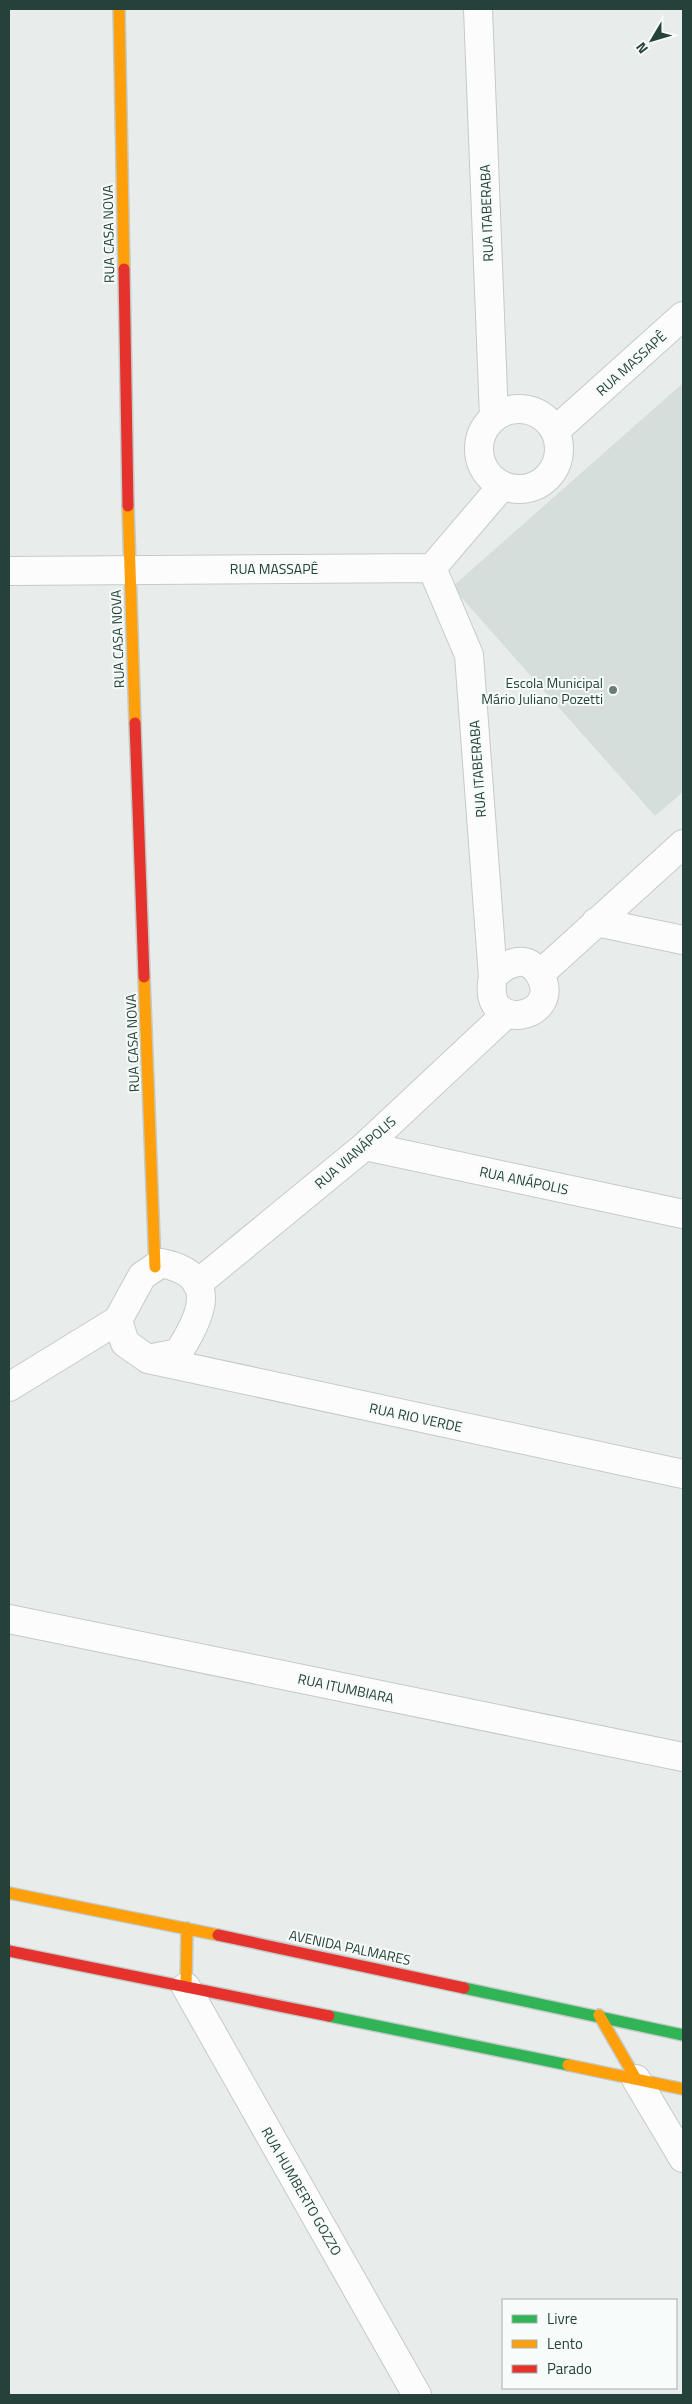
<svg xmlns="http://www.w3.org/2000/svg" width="692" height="2404" font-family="'Titillium Web',sans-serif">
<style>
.built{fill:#d6dedb}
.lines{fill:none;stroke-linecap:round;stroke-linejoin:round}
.street-casing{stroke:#c5cac8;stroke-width:30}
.fast-casing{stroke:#c3cbc8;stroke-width:14}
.slow-casing{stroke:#c3cbc8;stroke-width:14}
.jam-casing{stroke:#c3cbc8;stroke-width:14}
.street{stroke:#fcfcfc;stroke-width:28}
.fast{stroke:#30b455;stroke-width:11}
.slow{stroke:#ff9f0a;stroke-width:11}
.jam{stroke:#e5322d;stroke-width:11}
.poi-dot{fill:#697e78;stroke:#f7fbf9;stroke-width:2}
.labels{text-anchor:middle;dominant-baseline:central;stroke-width:4;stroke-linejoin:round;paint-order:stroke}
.street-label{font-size:14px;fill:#24423a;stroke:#f7fbf9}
.poi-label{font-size:14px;fill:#24423a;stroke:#f7fbf9;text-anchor:end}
</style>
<rect width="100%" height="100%" fill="#e8edeb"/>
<!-- built -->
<path class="built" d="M683 383V792L655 816 452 587Z"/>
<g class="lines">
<!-- street casing -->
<g class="street-casing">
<path id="street" d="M478 9 494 418
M479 449a40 40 0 1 1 80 0a40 40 0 1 1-80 0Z
M556 430 683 316
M432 568 469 655 493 977C480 1037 565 1018 540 975 528 953 506 962 493 977
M9 571 432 568 502 486
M596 922 683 940
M540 974 683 844
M365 1146 683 1214
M161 1263C221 1275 202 1316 178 1353L148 1359 125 1343 118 1320 142 1276Z
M197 1284 365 1146 506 1014
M148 1359 683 1474
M9 1387 118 1320
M9 1619 683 1757
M186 1987 417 2395
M636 2079 683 2158"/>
</g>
<!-- fast casing -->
<g class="fast-casing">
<path id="fast" d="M464 1988 683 2035
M329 2016 568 2065"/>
</g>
<!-- slow casing -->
<g class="slow-casing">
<path id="slow" d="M119 9 124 269
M128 506 135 723
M144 977 155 1267
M9 1893 218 1935
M186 1987 187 1928
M599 2015 636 2079
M568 2065 683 2089"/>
</g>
<!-- jam casing -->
<g class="jam-casing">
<path id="jam" d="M124 269 128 506
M135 723 144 977
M218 1935 464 1988
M9 1951 329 2016"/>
</g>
<!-- street -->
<use href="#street" class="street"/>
<!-- fast -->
<use href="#fast" class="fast"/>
<!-- slow -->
<use href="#slow" class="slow"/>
<!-- jam -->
<use href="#jam" class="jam"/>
</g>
<!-- markers -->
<circle class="poi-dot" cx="613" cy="690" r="5"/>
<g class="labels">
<!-- street labels -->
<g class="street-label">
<text transform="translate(486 213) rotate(-92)">RUA ITABERABA</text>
<text transform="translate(108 234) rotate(-91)">RUA CASA NOVA</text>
<text transform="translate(631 363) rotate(-42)">RUA MASSAPÊ</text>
<text x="274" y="568">RUA MASSAPÊ</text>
<text transform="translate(117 639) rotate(-92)">RUA CASA NOVA</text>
<text transform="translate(477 769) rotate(-94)">RUA ITABERABA</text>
<text transform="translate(132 1043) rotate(-92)">RUA CASA NOVA</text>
<text transform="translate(355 1152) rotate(-41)">RUA VIANÁPOLIS</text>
<text transform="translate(524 1180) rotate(12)">RUA ANÁPOLIS</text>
<text transform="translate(416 1417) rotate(12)">RUA RIO VERDE</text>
<text transform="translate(346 1688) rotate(12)">RUA ITUMBIARA</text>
<text transform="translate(350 1947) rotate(12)">AVENIDA PALMARES</text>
<text transform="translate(302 2191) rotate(60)">RUA HUMBERTO GOZZO</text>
</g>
<!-- poi labels -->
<g class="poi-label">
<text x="603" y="682">Escola Municipal<tspan x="603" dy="16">Mário Juliano Pozetti</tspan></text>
</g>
</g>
<!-- border -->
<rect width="692" height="2404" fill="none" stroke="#24423a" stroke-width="20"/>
<!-- legend -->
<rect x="502" y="2299" width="175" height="90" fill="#f7fbf9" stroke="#a3b1ad"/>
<rect x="512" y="2315" width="25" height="8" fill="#30b455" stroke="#a3b1ad"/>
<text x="547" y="2324" font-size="15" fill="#24423a">Livre</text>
<rect x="512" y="2340" width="25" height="8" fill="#ff9f0a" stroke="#a3b1ad"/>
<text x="547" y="2349" font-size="15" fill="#24423a">Lento</text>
<rect x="512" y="2365" width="25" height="8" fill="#e5322d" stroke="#a3b1ad"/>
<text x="547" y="2374" font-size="15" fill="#24423a">Parado</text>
<!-- north arrow -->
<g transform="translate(652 40) rotate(232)" stroke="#f7fbf9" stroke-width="4" paint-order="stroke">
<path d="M0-4L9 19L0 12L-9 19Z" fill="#24423a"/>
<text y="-8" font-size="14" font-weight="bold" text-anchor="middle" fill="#24423a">N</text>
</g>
</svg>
